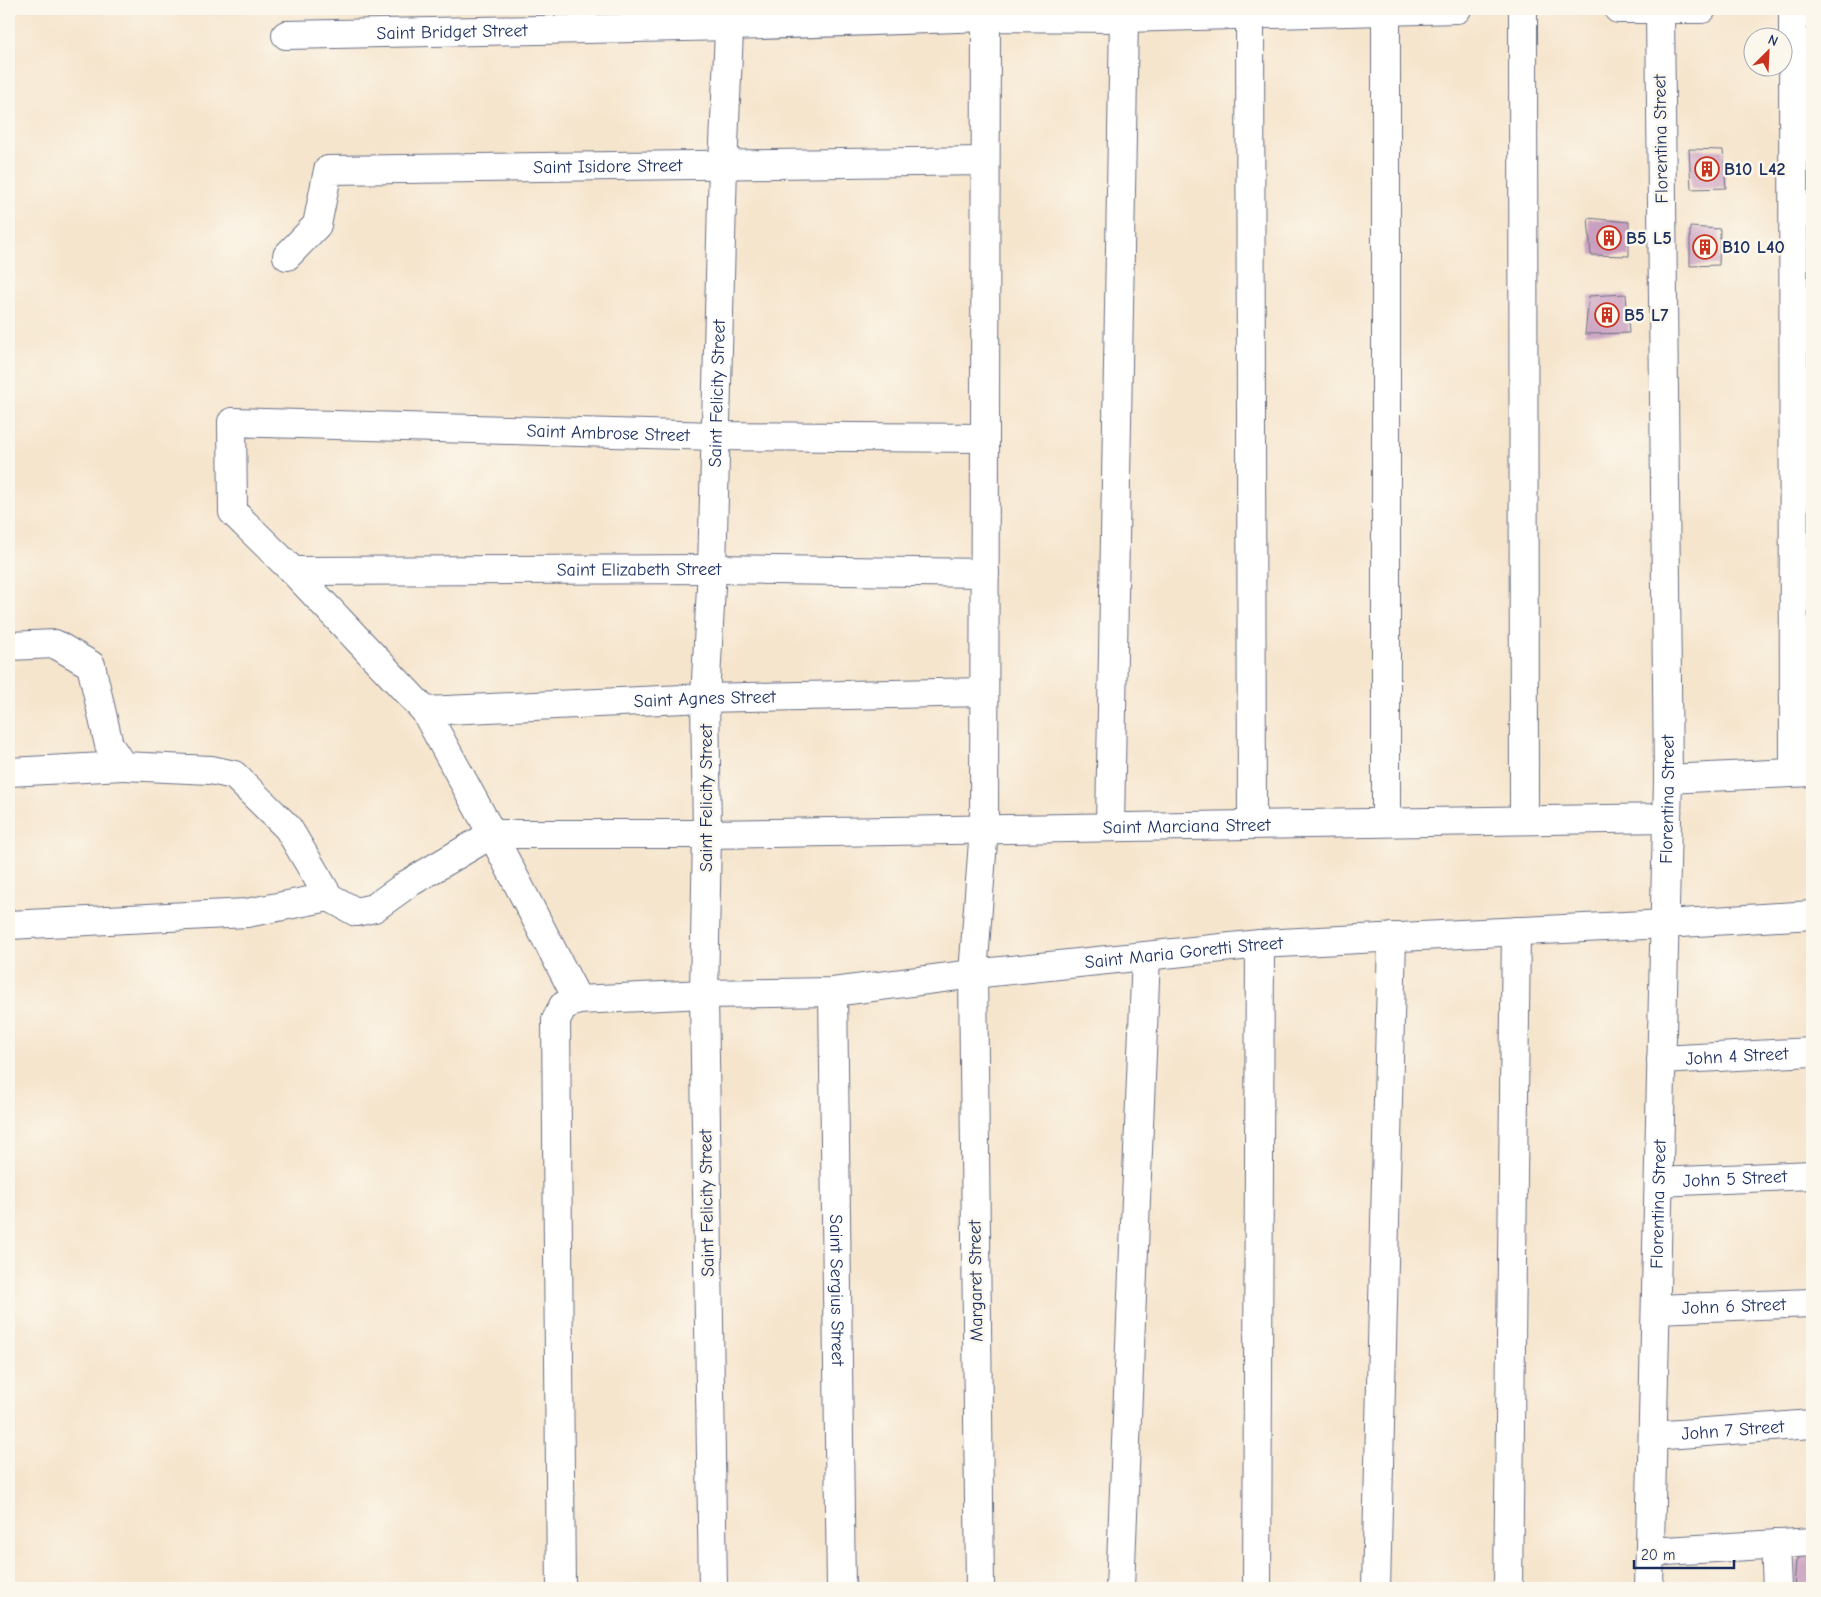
<svg xmlns="http://www.w3.org/2000/svg" width="1821" height="1597" font-family="'Comic Neue',sans-serif">
<style>
.building{fill:#caa0c0}
.lines{fill:none;stroke-linecap:round;stroke-linejoin:round}
.minor-casing{stroke:#686f85;stroke-width:30}
.tertiary-casing{stroke:#686f85;stroke-width:30}
.minor{stroke:#fff;stroke-width:28}
.tertiary{stroke:#fff;stroke-width:28}
.labels{text-anchor:middle;dominant-baseline:central;stroke-width:5;stroke-linejoin:round;paint-order:stroke}
.street-label{font-size:18px;fill:#1b2f5e;stroke:#fbf7ec}
.poi-label{font-size:18px;font-weight:bold;fill:#1b2f5e;stroke:#fbf7ec;text-anchor:start}
</style>
<rect width="100%" height="100%" fill="#fbf7ec"/>
<filter id="ink" filterUnits="userSpaceOnUse"><feTurbulence type="fractalNoise" baseFrequency=".02" numOctaves="2"/><feDisplacementMap in="SourceGraphic" scale="10" xChannelSelector="R" yChannelSelector="G"/><feConvolveMatrix kernelMatrix="1 2 1 2 8 2 1 2 1" color-interpolation-filters="sRGB"/></filter>
<filter id="wash" filterUnits="userSpaceOnUse"><feTurbulence type="fractalNoise" baseFrequency=".0096" numOctaves="4" result="noise"/><feDisplacementMap in="SourceGraphic" scale="20" xChannelSelector="R" yChannelSelector="G"/><feGaussianBlur stdDeviation="1.12" result="paint"/><feColorMatrix in="noise" values="0 0 0 0 0 0 0 0 0 0 0 0 0 0 0 0 0 1.4 0 .05"/><feComposite in="paint" operator="in"/></filter>
<g filter="url(#wash)">
<rect width="100%" height="100%" fill="#f6e5cd"/>
<g id="blocks">
<!-- building -->
<path class="building" d="M1689 149 1723 150 1726 188 1691 189Z
M1588 218 1629 222V256L1591 255Z
M1690 227 1720 229 1719 265 1690 266Z
M1626 294 1629 333 1585 334 1589 296Z
M1812 1551V1588H1794L1796 1561Z"/>
</g>
</g>
<g filter="url(#ink)">
<use href="#blocks" fill-opacity="0" stroke="#686f85" stroke-width="1"/>
<g class="lines">
<!-- minor casing -->
<g class="minor-casing">
<g id="minor">
<path d="M1523 9 1524 820"/>
<path d="M1618 9H1702"/>
<path d="M1793 9 1794 772"/>
<path d="M1250 15 1252 824"/>
<path id="s1" d="M286 35 731 26 986 17 1124 18 1457 9"/>
<path id="s2" d="M287 256 317 225 328 170 985 161"/>
<path id="s3" d="M293 571 712 569 985 573"/>
<path id="s4" d="M9 646 55 644 91 665 109 745 123 766 211 770 234 775 288 828 329 897 356 912 374 908 409 883 492 834H707L1667 818"/>
<path id="s5" d="M425 711 705 698 984 692"/>
<path d="M9 772 123 766"/>
<path d="M1668 779 1811 772"/>
<path d="M1386 822V11"/>
<path d="M1110 826 1124 18"/>
<path d="M9 925 247 913 329 897"/>
<path id="s6" d="M833 992 841 1588"/>
<path id="s7" d="M578 1000 492 834 425 711 293 571 233 512 232 422 715 436 985 438"/>
<path id="s8" d="M1661 1060 1812 1052"/>
<path id="s9" d="M1659 1182 1812 1175"/>
<path id="s10" d="M1656 1309 1812 1303"/>
<path id="s11" d="M1653 1436 1812 1424"/>
<path d="M1775 1544 1777 1588"/>
<path d="M1650 1552 1812 1542"/>
<path id="s12" d="M561 1588 556 1020 563 1006 578 1000 704 994 833 992 973 974 1260 944 1665 924"/>
<path id="s13" d="M713 1588 704 994 707 834 705 698 712 569 723 166 730 9"/>
<path d="M980 1588 973 974 984 828 986 17"/>
<path d="M1120 1588 1146 956"/>
<path d="M1257 1588 1260 944"/>
<path d="M1376 1588 1392 937"/>
<path d="M1508 1588 1516 931"/>
</g>
</g>
<!-- tertiary casing -->
<g class="tertiary-casing">
<g id="tertiary">
<path d="M1665 924 1812 915"/>
<path id="s14" d="M1649 1588 1668 779 1660 10"/>
</g>
</g>
<!-- minor -->
<use href="#minor" class="minor"/>
<!-- tertiary -->
<use href="#tertiary" class="tertiary"/>
</g>
</g>
<!-- icons -->
<defs>
<g id="building-ring" transform="scale(1.25)"><circle r="9.5" fill="#fbf7ec" stroke="#c8321e" stroke-width="1.5"/><path d="M-4-6H4V6H1V3H-1V6H-4ZM-2.5-4.3h1.7v1.8h-1.7ZM.8-4.3h1.7v1.8H.8ZM-2.5-1h1.7V.8h-1.7ZM.8-1h1.7V.8H.8Z" fill="#c8321e"/></g>
</defs>
<g fill-rule="evenodd">
<use href="#building-ring" x="1707" y="169"/>
<use href="#building-ring" x="1609" y="238"/>
<use href="#building-ring" x="1705" y="247"/>
<use href="#building-ring" x="1607" y="315"/>
</g>
<g class="labels">
<!-- street labels -->
<g class="street-label">
<text stroke="none"><textPath href="#s1" startOffset="166">Saint Bridget Street</textPath></text>
<text transform="translate(1661 139) rotate(-91)">Florentina Street</text>
<text stroke="none"><textPath href="#s2" startOffset="379">Saint Isidore Street</textPath></text>
<text stroke="none"><textPath href="#s13" startOffset="1195">Saint Felicity Street</textPath></text>
<text stroke="none"><textPath href="#s7" startOffset="1070">Saint Ambrose Street</textPath></text>
<text stroke="none"><textPath href="#s3" startOffset="346">Saint Elizabeth Street</textPath></text>
<text stroke="none"><textPath href="#s5" startOffset="280">Saint Agnes Street</textPath></text>
<text transform="translate(706 798) rotate(-90)">Saint Felicity Street</text>
<text stroke="none"><textPath href="#s14" startOffset="789">Florentina Street</textPath></text>
<text stroke="none"><textPath href="#s4" startOffset="1346">Saint Marciana Street</textPath></text>
<text stroke="none"><textPath href="#s12" startOffset="1208">Saint Maria Goretti Street</textPath></text>
<text stroke="none"><textPath href="#s8" startOffset="76">John 4 Street</textPath></text>
<text stroke="none"><textPath href="#s9" startOffset="76">John 5 Street</textPath></text>
<text transform="translate(707 1203) rotate(-91)">Saint Felicity Street</text>
<text stroke="none"><textPath href="#s14" startOffset="384">Florentina Street</textPath></text>
<text transform="translate(976 1281) rotate(-91)">Margaret Street</text>
<text stroke="none"><textPath href="#s6" startOffset="298">Saint Sergius Street</textPath></text>
<text stroke="none"><textPath href="#s10" startOffset="78">John 6 Street</textPath></text>
<text stroke="none"><textPath href="#s11" startOffset="80">John 7 Street</textPath></text>
</g>
<!-- poi labels -->
<g class="poi-label">
<text x="1724" y="169">B10 L42</text>
<text x="1626" y="238">B5 L5</text>
<text x="1722" y="247">B10 L40</text>
<text x="1624" y="315">B5 L7</text>
</g>
</g>
<!-- margin -->
<rect width="1821" height="1597" fill="none" stroke="#fbf7ec" stroke-width="30"/>
<!-- north arrow -->
<g transform="translate(1768 52) rotate(24)"><circle r="24" fill="#fbf7ec" stroke="#a1a7b3"/>
<path d="M0-4L9 19L0 12L-9 19Z" fill="#c8321e"/>
<text y="-8" font-size="14" font-weight="bold" text-anchor="middle" fill="#1b2f5e">N</text>
</g>
<!-- scale -->
<path d="M1634 1560v8h100v-8" fill="none" stroke="#1b2f5e" stroke-width="2.5"/>
<text x="1641" y="1560" font-size="15" fill="#1b2f5e" stroke="#fbf7ec" stroke-width="4" paint-order="stroke">20 m</text>
</svg>
